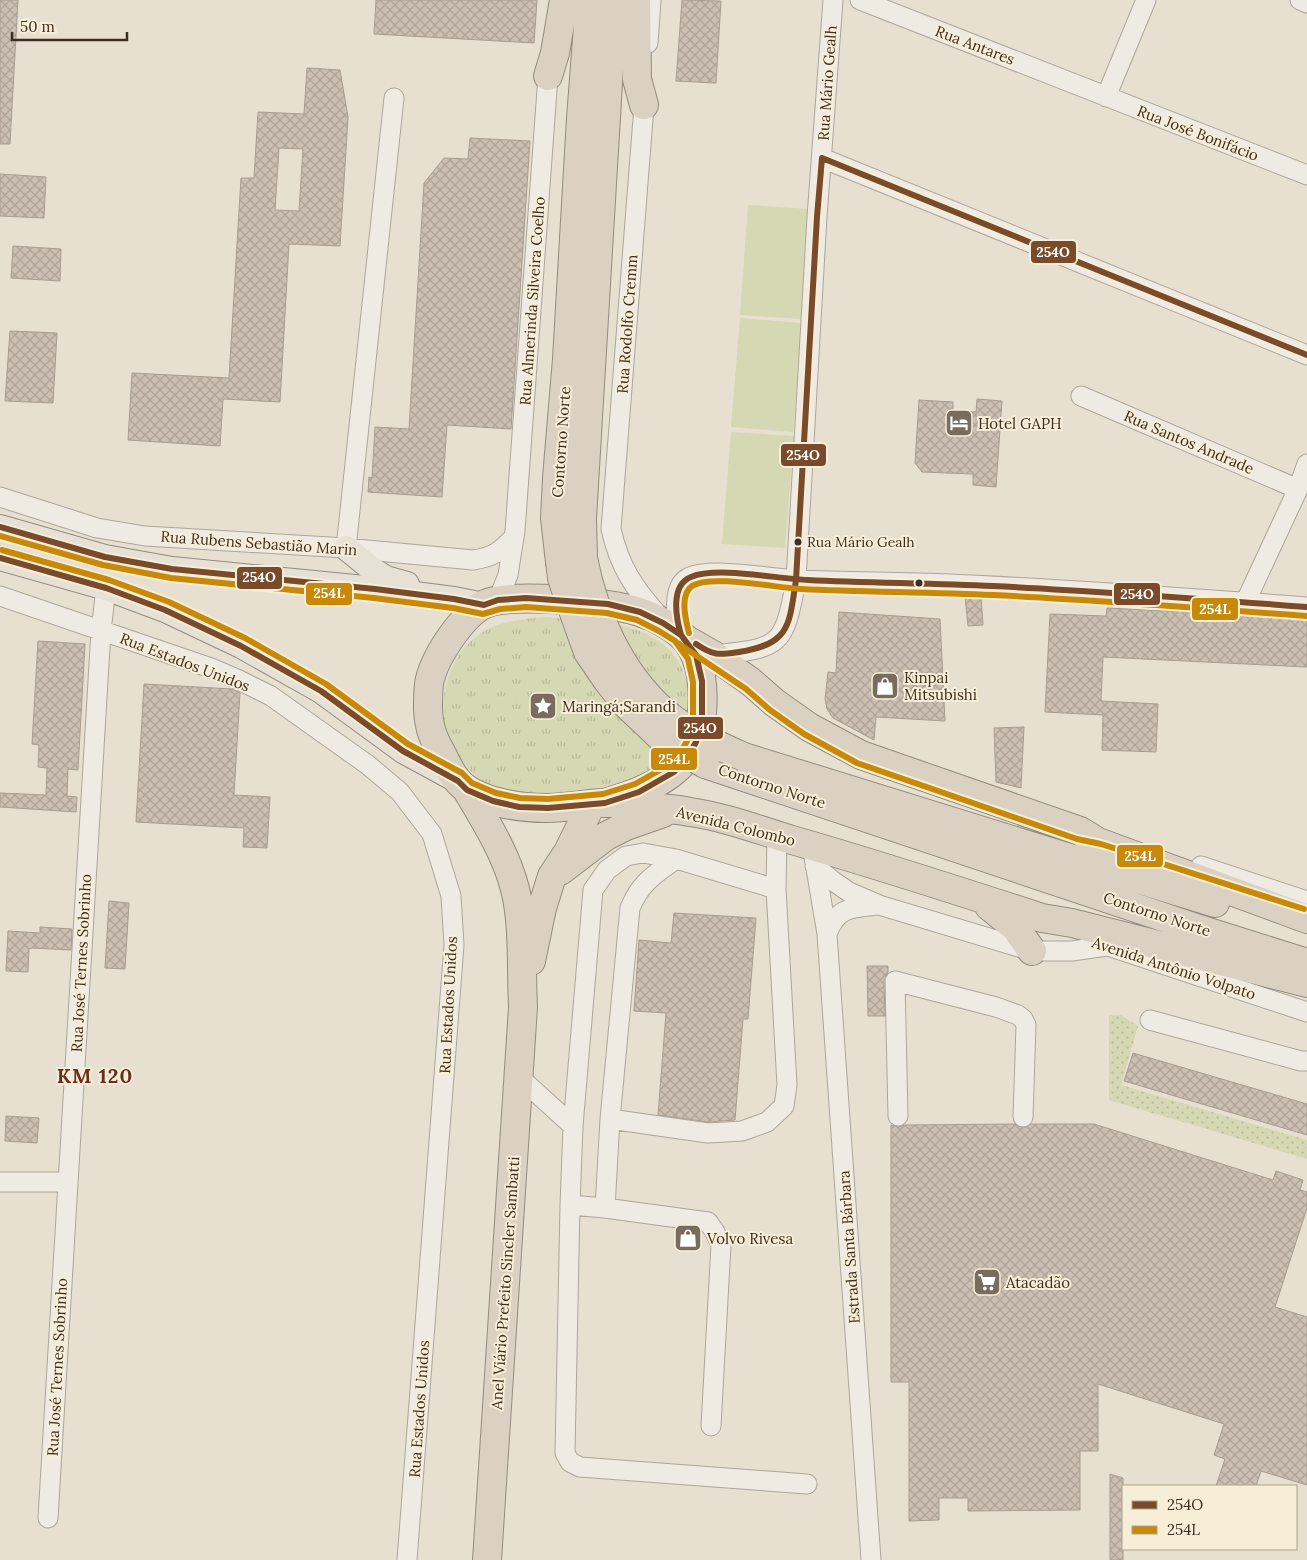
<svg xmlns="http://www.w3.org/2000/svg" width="1307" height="1560" font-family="Lora,serif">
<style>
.grass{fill:url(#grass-dots)}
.park{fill:url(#park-tufts)}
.pitch{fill:#d6d7b3}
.building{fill:url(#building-cross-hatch);stroke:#a89c90;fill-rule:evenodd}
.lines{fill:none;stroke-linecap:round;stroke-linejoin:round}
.minor-casing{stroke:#ada599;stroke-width:21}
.major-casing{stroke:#928b80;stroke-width:26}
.highway-casing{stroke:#928b80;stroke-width:30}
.minor{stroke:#efebe3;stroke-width:19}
.major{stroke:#e6e1d4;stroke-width:24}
.highway{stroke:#dad1c2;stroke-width:28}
.highway-bridge-casing{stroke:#928b80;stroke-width:30;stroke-linecap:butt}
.highway-bridge{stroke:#dad1c2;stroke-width:28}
.bus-1-casing{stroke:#f7eed8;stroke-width:10}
.bus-2-casing{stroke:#f7eed8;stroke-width:10}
.bus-1{stroke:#7a4b2a;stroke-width:6}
.bus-2{stroke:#c88808;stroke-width:6}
.bus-dot{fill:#3d2e20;stroke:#f7eed8;stroke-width:2}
.labels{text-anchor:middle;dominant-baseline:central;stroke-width:4;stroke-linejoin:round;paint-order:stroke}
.bus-label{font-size:14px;fill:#3d2e20;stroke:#f7eed8;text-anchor:start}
.street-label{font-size:15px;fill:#3d2e20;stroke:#f7eed8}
.poi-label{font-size:15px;fill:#3d2e20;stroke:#f7eed8;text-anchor:start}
.district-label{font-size:20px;font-weight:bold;letter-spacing:1px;fill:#6b2e1e;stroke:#f7eed8}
.line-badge{stroke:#f7eed8;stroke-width:2}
.badge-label{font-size:14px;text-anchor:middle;font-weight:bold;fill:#fff}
</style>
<defs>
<pattern id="grass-dots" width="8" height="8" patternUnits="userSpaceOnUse" patternTransform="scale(1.25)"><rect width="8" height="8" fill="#d6d7b3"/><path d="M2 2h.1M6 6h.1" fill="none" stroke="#b9b99a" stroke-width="1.8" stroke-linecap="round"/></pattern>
<pattern id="park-tufts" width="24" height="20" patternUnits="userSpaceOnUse" patternTransform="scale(1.25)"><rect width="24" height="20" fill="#d6d7b3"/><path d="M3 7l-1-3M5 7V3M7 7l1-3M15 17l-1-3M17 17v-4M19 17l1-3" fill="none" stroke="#b9b99a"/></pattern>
<pattern id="building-cross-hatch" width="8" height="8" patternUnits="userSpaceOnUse" patternTransform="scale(1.25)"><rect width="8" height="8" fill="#cbbfb2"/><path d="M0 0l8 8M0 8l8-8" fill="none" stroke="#afa499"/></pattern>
</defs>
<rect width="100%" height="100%" fill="#e7e0d1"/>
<!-- grass -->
<path class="grass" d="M1109 1015H1121L1138 1026 1121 1085 1307 1140V1159L1109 1100Z"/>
<!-- park -->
<path class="park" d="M547 617C612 622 688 622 690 707 690 717 688 724 684 733 681 738 679 745 676 750 671 758 661 764 653 769 614 793 547 803 503 791 480 785 461 764 451 743 441 721 441 693 451 670 471 626 503 620 547 617Z"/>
<!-- pitch -->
<path class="pitch" d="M748 205 809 209 801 319 740 315Z
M740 318 802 323 793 432 731 427Z
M731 432 794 436 785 548 722 544Z"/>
<!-- building -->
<path class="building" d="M0 0H18L10 144H0Z
M376 0H537L534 43 374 34Z
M682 0 721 1 716 83 676 81Z
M307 68 340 70 348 117 340 246 289 244 280 402 223 399 220 446 128 440 132 373 229 378 241 178H254L258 112 304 114ZM279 148 303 149 299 211 275 210Z
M470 138 530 141 511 429 447 425 442 497 368 492 369 477 372 478 375 427 409 429 424 183 444 158 468 159Z
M0 174 46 177 44 218 0 216Z
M13 246 61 249 60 281 11 278Z
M10 331 57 333 53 403 5 401Z
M977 399 1002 401 996 487 973 485V474L922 472 915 463 919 400 953 402V411L976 412Z
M965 596 981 597 983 625 968 626Z
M1107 608 1307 618V667L1103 657 1101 701 1158 704 1156 752 1102 750 1103 715 1045 712 1050 614 1106 616Z
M839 612 940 619 945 721 876 717 874 740 833 718 827 709 825 699 828 672 836 673Z
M38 641 85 644 78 770 68 769 67 796 77 797 76 812 0 807V793L46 795 47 768 38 767 39 745 32 744Z
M144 684 232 689 240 693 234 795 270 797 267 848 243 847 244 828 136 822Z
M1024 727 1021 788 996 782 994 728Z
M109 901 129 903 125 969 105 968Z
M674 913 756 918 748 1019H743L735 1120 708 1122 658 1115 666 1013 634 1011 639 940 671 943Z
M40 927 72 929 71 950 32 948 29 949 28 972 6 971 8 931 40 933Z
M867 966H888V972L884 981 885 1016H868Z
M1133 1053 1307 1104V1135L1124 1081Z
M6 1116 39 1118 37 1143 5 1141Z
M1015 1124 1023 1128 1031 1124H1094L1273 1180 1276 1171 1303 1180 1300 1190 1307 1192V1208L1275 1307 1307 1317V1485L1261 1471 1256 1486H1216L1225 1459 1214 1455 1224 1424 1098 1384V1451H1080V1510L968 1511V1498H939V1520L909 1521V1382H891V1125L898 1127 905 1125Z
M1110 1474 1123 1478V1560H1110Z"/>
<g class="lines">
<!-- minor casing -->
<g class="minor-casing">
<path id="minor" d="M860 0 1307 175
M1300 0 1307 3
M648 43 651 0
M645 93 611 529C619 566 635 590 660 617
M1106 97 1146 0
M822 158 1307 355
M1081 396 1298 489
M0 497 97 528 145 536 346 548 473 560C493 557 500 552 514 537
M346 548 394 98
M0 596 211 668 239 680 271 696 368 765 400 792 432 834 451 896 454 945 407 1560
M498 600 508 575 515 531 548 76
M1245 603 1298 489 1307 464
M681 635C676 620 671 585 690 577 712 567 772 579 799 580 849 582 899 582 949 584 1069 589 1188 598 1307 607
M713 655C780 648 784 648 796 580L817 217 833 0
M812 845 827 934 871 1560
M815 866 833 881 849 892 879 905 1032 951H1072L1107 946
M1201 866 1307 901
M776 889 676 859 643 853 626 856 607 870 593 890 573 1126 570 1205 605 1208 610 1119 708 1133 742 1131 767 1122 784 1106 787 1085 776 889 777 835
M827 934C837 907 851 908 877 905
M1096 942 1307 1012
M1150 1020 1301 1061H1307
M518 1076 573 1126
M898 1116 895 981 996 1007 1018 1015 1023 1019 1026 1025 1023 1117
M610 1119 630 908C641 882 654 875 676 859
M0 1182H68
M570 1205 565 1453 570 1462 580 1467 807 1484
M605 1208 708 1222 715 1232 721 1245 711 1426
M48 1518 101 631 106 588"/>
</g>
<!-- major casing -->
<g class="major-casing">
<path id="major" d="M0 527 105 557 172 569 375 589 454 599 484 605
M346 548 373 570 386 578 407 584
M0 558 106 588 165 610 241 646 321 691 403 751 458 781"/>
</g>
<!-- highway casing -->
<g class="highway-casing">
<path id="highway" d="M636 0 637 79 644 105
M548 76 555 53 564 0
M583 558 582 518 613 0
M560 562 555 518 557 478 567 359 581 118 590 0
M685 639 713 655 751 682 775 703 809 727 861 755 1080 831 1098 842 1307 919
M744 757 1215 903
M705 764 1196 928 1307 963
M467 790C485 821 506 853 515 889 524 924 521 970 523 1007L487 1560
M605 803C653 788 699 771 702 713 704 690 702 660 687 641 676 628 655 617 639 612 611 602 511 592 485 604 462 615 433 659 429 684 428 692 428 701 428 709 429 729 433 738 443 756 448 767 454 779 464 787 484 803 522 808 547 808 566 808 584 804 603 803 613 802 624 805 634 806 653 808 671 808 690 812 725 817 759 830 792 840 876 864 959 891 1042 918L1072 923 1307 983
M560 871 606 836 626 826 663 813
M989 906 1015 927 1032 951
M531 961 542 908 552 876 568 852 591 805"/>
</g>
<!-- minor -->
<use href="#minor" class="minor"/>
<!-- major -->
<use href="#major" class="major"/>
<!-- highway -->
<use href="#highway" class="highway"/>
<!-- highway-bridge casing -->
<g class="highway-bridge-casing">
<path id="highway-bridge" d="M583 558C594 615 620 673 664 712 687 732 717 745 744 757
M560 562 562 578 568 596 588 652 607 680 626 704 664 740 705 764"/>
</g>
<!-- highway-bridge -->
<use href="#highway-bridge" class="highway-bridge"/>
<!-- bus-1 casing -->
<g class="bus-1-casing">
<path id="bus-1" d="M0 527 105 557 172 569 375 589 454 599 484 605 498 600 526 598 608 604 640 612 663 623 681 635 696 655 702 681V723L696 742 688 757 674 772 639 792 605 803 548 808 519 807 493 801 467 790 458 781 403 751 321 691 241 646 165 610 106 588 0 558
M681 635C676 618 670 585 691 577 717 566 778 579 808 580 870 583 931 583 993 586 1098 591 1203 599 1307 607
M696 644C714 656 718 655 739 652 790 644 789 626 796 580L817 217 822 158 1307 355"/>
</g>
<!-- bus-2 casing -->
<g class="bus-2-casing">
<path id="bus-2" d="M0 536 103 565 171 578 374 598 453 608 483 614 500 609 526 607 607 613 637 620 659 631 675 641 688 659 693 682V722L688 739 681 752 669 765 635 784 603 794 548 799 520 798 496 793 472 783 462 773 408 744 326 684 245 638 169 602 109 580 2 550
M689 633C686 621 679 595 692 586 710 574 778 588 801 589 865 592 929 592 993 595 1098 600 1202 608 1306 616
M676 642 746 689 770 710 804 734 857 763 1077 839 1101 844 1304 909"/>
</g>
<!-- bus-1 -->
<use href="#bus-1" class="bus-1"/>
<!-- bus-2 -->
<use href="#bus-2" class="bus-2"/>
</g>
<!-- icons -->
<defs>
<g id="hotel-square" transform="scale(1.4375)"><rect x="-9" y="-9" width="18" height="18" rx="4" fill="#786c5e" stroke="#f7eed8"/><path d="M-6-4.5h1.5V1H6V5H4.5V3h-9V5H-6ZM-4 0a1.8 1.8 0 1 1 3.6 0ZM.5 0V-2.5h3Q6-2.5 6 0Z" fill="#fff"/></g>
<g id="shop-square" transform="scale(1.4375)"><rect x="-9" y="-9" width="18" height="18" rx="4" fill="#786c5e" stroke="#f7eed8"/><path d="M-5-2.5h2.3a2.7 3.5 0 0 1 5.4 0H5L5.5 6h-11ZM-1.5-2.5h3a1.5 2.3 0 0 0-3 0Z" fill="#fff"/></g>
<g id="sight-square" transform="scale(1.4375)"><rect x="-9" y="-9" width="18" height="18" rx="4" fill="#786c5e" stroke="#f7eed8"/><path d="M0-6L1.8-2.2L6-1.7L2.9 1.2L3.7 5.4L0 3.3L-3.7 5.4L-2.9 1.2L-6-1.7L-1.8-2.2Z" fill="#fff"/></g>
<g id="supermarket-square" transform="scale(1.4375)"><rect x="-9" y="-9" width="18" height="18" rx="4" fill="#786c5e" stroke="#f7eed8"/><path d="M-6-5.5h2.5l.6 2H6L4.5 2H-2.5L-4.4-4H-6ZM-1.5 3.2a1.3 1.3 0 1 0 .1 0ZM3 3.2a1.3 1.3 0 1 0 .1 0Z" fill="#fff"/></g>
</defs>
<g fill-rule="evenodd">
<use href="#hotel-square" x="959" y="423"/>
<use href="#shop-square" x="885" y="686"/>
<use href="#sight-square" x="543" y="706"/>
<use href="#shop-square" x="688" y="1238"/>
<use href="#supermarket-square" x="987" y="1282"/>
</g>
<!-- markers -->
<g class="bus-dot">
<circle cx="798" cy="542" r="4.5"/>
<circle cx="919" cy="583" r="4.5"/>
</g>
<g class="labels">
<!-- bus labels -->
<g class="bus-label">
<text x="807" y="542">Rua Mário Gealh</text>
</g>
<!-- street labels -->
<g class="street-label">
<text transform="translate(975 45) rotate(21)">Rua Antares</text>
<text transform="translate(827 83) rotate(-86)">Rua Mário Gealh</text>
<text transform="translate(1198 133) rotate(21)">Rua José Bonifácio</text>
<text transform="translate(532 301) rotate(-86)">Rua Almerinda Silveira Coelho</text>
<text transform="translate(627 324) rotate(-86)">Rua Rodolfo Cremm</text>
<text transform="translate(561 442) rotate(-86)">Contorno Norte</text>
<text transform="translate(1189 442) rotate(23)">Rua Santos Andrade</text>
<text transform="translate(259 543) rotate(4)">Rua Rubens Sebastião Marin</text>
<text transform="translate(185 662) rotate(21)">Rua Estados Unidos</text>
<text transform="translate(772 786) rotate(18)">Contorno Norte</text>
<text transform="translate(736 826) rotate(14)">Avenida Colombo</text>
<text transform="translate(1157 914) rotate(18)">Contorno Norte</text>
<text transform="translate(81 963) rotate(-87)">Rua José Ternes Sobrinho</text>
<text transform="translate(1174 968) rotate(18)">Avenida Antônio Volpato</text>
<text transform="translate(448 1005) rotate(-87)">Rua Estados Unidos</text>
<text transform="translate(849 1247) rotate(-94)">Estrada Santa Bárbara</text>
<text transform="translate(505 1283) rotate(-86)">Anel Viário Prefeito Sincler Sambatti</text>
<text transform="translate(57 1367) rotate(-87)">Rua José Ternes Sobrinho</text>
<text transform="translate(419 1409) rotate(-86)">Rua Estados Unidos</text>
</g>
<!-- poi labels -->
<g class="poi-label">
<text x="978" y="423">Hotel GAPH</text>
<text x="904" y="677">Kinpai<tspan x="904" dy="17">Mitsubishi</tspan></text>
<text x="562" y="706">Maringá;Sarandi</text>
<text x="707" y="1238">Volvo Rivesa</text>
<text x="1006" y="1282">Atacadão</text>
</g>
<!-- district labels -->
<g class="district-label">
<text x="95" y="1075">KM 120</text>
</g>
</g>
<g class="line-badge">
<rect x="1030" y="240" width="47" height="24" rx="5" fill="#7a4b2a"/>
<rect x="780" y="443" width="47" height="24" rx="5" fill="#7a4b2a"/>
<rect x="236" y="566" width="47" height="24" rx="5" fill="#7a4b2a"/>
<rect x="305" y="582" width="48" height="24" rx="5" fill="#c88808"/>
<rect x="1113" y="582" width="48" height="24" rx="5" fill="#7a4b2a"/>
<rect x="1191" y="597" width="48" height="24" rx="5" fill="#c88808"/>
<rect x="677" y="716" width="47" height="24" rx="5" fill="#7a4b2a"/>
<rect x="650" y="747" width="48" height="24" rx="5" fill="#c88808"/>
<rect x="1116" y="844" width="48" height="24" rx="5" fill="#c88808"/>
</g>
<g class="badge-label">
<text x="1053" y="257">254O</text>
<text x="803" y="460">254O</text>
<text x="259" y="582">254O</text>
<text x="329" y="598">254L</text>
<text x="1137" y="599">254O</text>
<text x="1215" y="614">254L</text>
<text x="700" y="733">254O</text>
<text x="674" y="764">254L</text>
<text x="1140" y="861">254L</text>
</g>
<!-- legend -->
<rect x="1122" y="1485" width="175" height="65" fill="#f7eed8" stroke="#ada18e"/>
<rect x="1132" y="1501" width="25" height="8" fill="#7a4b2a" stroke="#ada18e"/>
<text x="1167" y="1510" font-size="15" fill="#3d2e20">254O</text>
<rect x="1132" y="1526" width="25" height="8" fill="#c88808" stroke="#ada18e"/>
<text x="1167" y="1535" font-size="15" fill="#3d2e20">254L</text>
<!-- scale -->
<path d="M12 32v8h115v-8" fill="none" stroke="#3d2e20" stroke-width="2.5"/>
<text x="20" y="32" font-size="15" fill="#3d2e20" stroke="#f7eed8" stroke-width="4" paint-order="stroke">50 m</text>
</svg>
